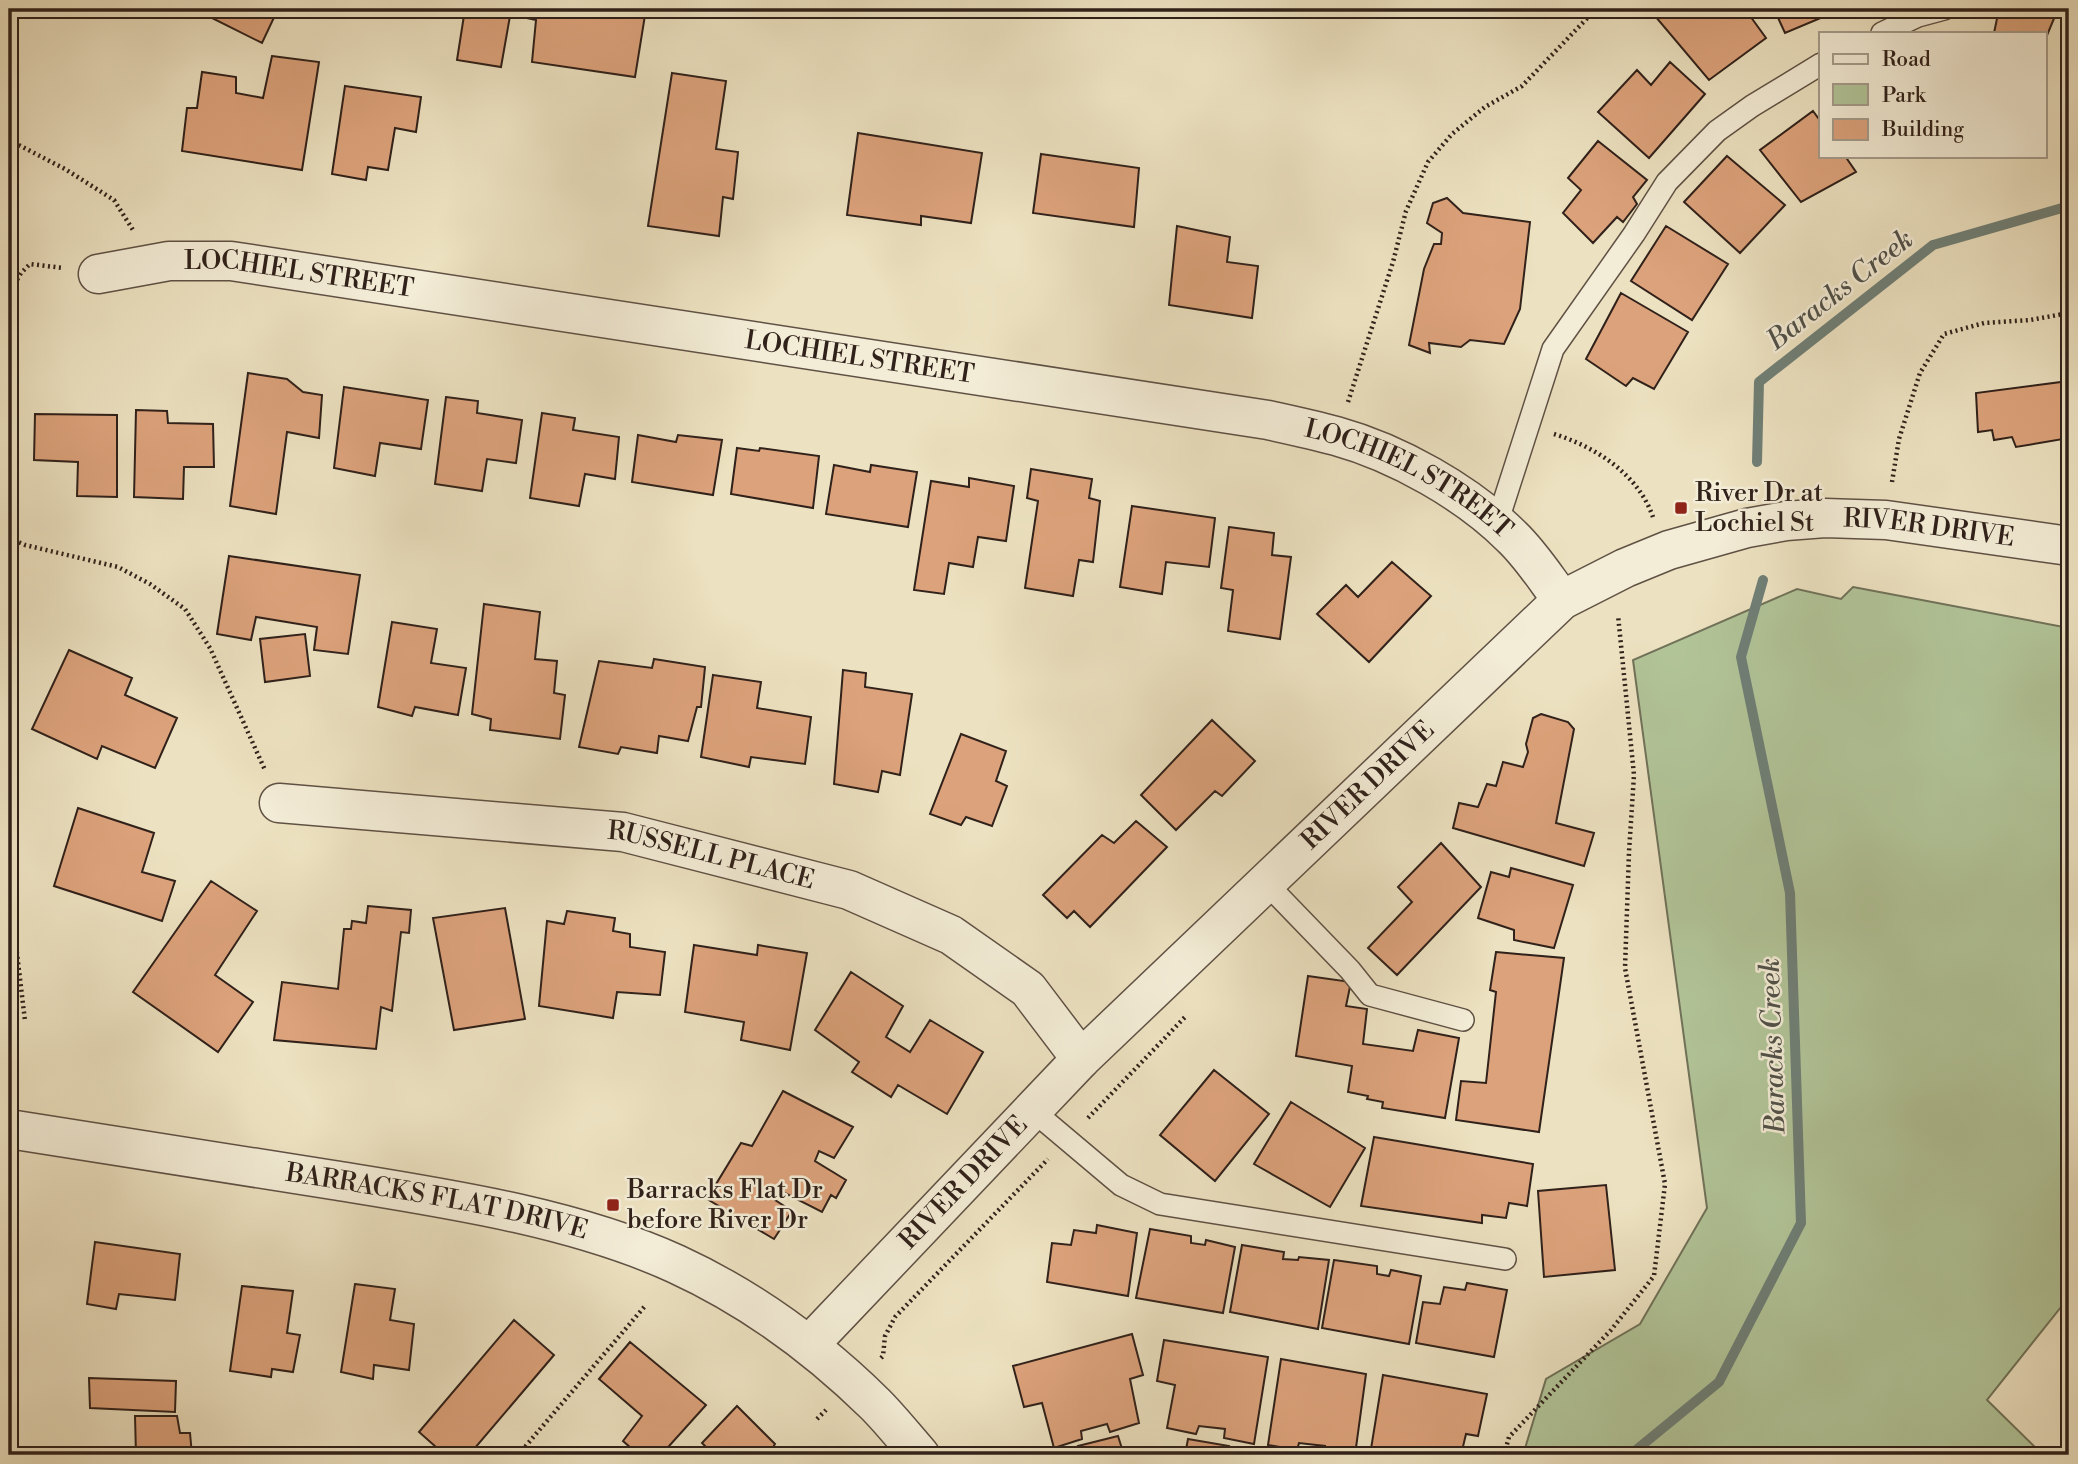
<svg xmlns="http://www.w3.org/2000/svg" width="2078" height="1464" font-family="'Libre Bodoni',serif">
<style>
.green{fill:#b1c498;stroke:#707259;stroke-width:2}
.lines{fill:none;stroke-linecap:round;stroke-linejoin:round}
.stream{stroke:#6f7f76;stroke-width:10}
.building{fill:#dca27b;stroke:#30211a;stroke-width:2}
.service-casing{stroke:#5f5144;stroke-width:24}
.minor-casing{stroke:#5f5144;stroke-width:41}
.tertiary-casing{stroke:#5f5144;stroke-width:41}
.path{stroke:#30211a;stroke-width:4.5;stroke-dasharray:2 3.5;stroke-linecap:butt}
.service{stroke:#f3ecd6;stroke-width:21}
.minor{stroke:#f3ecd6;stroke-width:38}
.tertiary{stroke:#f3ecd6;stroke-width:38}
.poi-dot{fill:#8f2418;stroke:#f3ecd6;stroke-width:2.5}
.labels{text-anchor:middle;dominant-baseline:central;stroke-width:5;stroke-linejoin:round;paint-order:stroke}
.street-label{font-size:26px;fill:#30211a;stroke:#f3ecd6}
.poi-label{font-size:26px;fill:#30211a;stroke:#f3ecd6;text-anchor:start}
.water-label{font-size:28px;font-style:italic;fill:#505048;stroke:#f3ecd6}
</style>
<rect width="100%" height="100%" fill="#ece1c0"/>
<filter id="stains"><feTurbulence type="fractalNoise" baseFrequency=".00286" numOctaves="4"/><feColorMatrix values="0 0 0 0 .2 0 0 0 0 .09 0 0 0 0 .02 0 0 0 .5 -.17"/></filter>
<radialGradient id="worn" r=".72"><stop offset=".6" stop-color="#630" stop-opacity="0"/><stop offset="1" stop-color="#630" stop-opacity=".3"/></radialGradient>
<!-- green -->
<path class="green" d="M1853 587 2069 628V1297L1987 1400 2043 1455H1523L1546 1379 1640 1324 1707 1208 1633 660 1797 589 1841 599Z"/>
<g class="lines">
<!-- stream -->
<path class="stream" d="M1757 462 1759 382 1933 245 2069 206
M1630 1455 1719 1382 1801 1223 1790 893 1741 657 1763 580"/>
</g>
<!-- building -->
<path class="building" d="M194 9H278L262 43Z
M465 9 510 16 501 67 457 60Z
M523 9H646L635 77 532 62 536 20 522 17Z
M1667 9H1745L1766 38 1709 80 1655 16Z
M1774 9H1842L1785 33Z
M1999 9H2058L2045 40V33H1994Z
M272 56 319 62 302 170 182 151 187 108H197L202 72 236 77V93L263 98Z
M1670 62 1705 94 1649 158 1598 112 1637 70 1651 85Z
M672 73 726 81 716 149 738 152 733 199 723 197 719 236 648 226Z
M345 86 421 97 416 132 395 128 388 170 368 167 366 180 332 174Z
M1813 111 1821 122V156H1845L1856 172 1801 202 1760 150Z
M858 133 982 153 971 223 921 216V225L847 215Z
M1598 141 1647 180 1633 197 1637 204 1623 222 1617 217 1593 243 1563 213 1581 190 1568 178Z
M1041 154 1139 168 1134 227 1033 213Z
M1727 156 1785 205 1740 253 1684 202Z
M1447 198 1463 213 1530 222 1520 309 1504 344 1470 340 1461 347 1429 343 1430 353 1409 345 1424 269 1434 244H1441L1442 233 1427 223 1433 203Z
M1177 226 1230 237 1227 262 1258 266 1252 318 1169 305Z
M1666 226 1728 264 1692 320 1631 281Z
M1621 293 1688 332 1654 389 1633 378 1626 386 1586 359Z
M248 373 287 379 303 392 322 395 319 438 287 432 276 514 230 506Z
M2069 381V438L2016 447 2012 437 1994 440 1992 430 1978 432 1976 393Z
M344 387 428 400 421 449 380 443 375 476 334 468Z
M446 397 478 401 477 413 522 420 516 463 487 459 482 491 435 484Z
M136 410 167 411 168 423 213 424 214 467H184L183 499 134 497Z
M542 413 575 418 573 430 619 437 615 479 585 474 579 506 530 498Z
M35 414 117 415V497L77 496 78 462 34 460Z
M638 435 676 442 678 435 722 440 713 495 632 482Z
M737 448 759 451 760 448 819 456 813 508 731 494Z
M834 465 870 472 871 465 917 472 908 527 826 514Z
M1031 469 1092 479 1089 498 1100 501 1093 562 1079 560 1073 596 1025 588 1038 501 1027 498Z
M969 478 1014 486 1006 541 978 537 973 567 949 563 944 594 914 590 931 481 969 487Z
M1132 506 1215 518 1209 567 1166 562 1162 594 1120 587Z
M1229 527 1274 533 1272 555 1291 557 1280 639 1228 631 1233 590 1221 588Z
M229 556 360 575 348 654 314 650 317 627 256 617 251 640 217 634Z
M1392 562 1431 596 1369 662 1317 614 1346 585 1358 597Z
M484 604 540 612 535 659 557 661 554 693 565 695 560 739 490 730 491 719 472 714Z
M392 622 437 629 431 663 466 668 458 715 415 707 412 716 378 707Z
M305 634 310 676 265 682 260 639Z
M69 650 132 678 125 695 177 718 155 768 102 746 97 759 32 729Z
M654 659 705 667 701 707H697L688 741 659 736 657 753 621 747 618 754 579 747 599 661 652 668Z
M843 670 866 673 865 687 912 694 900 775 882 771 878 792 834 784Z
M713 675 761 682 757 708 811 717 805 764 751 757 749 767 701 757Z
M1541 714 1568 722 1574 729 1556 823 1594 833 1584 866 1453 828 1459 803 1478 807 1487 784 1496 786 1503 762 1523 767 1528 752 1526 744 1533 718Z
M1212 720 1255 761 1222 796 1215 791 1176 830 1141 795Z
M961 734 1006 751 996 781 1007 786 992 826 966 817 961 825 930 814Z
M78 808 154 833 142 872 175 881 162 921 54 886Z
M1136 821 1167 847 1090 927 1074 911 1067 918 1043 895 1102 835 1114 843Z
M1441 843 1481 887 1397 975 1368 948 1412 902 1398 887Z
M1511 868 1573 885 1554 948 1514 940V930L1478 918 1491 872 1509 877Z
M211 881 257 911 215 975 253 1002 218 1052 133 992Z
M368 906 411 910 409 933 401 932 392 1011 381 1007 376 1049 274 1040 282 982 338 989 344 929H351L352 921 366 923Z
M505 908 525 1019 454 1030 433 918Z
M567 911 615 918 613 931 630 934V947L665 952 660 995 617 992 613 1018 539 1006 547 921 564 924Z
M694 945 757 955 758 945 807 953 790 1050 741 1040 744 1022 685 1012Z
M1496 952 1564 958 1539 1132 1456 1120 1461 1081 1486 1083 1496 992 1490 990Z
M851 972 903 1006 886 1037 910 1052 930 1020 983 1052 947 1114 898 1085 891 1097 852 1072 859 1062 815 1030Z
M1308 976 1351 982 1346 1006 1367 1009 1363 1044 1413 1051 1418 1030 1459 1038 1445 1118 1382 1108 1383 1102 1367 1099 1368 1096 1348 1092 1352 1066 1296 1056Z
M1214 1070 1269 1114 1215 1181 1160 1135Z
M783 1091 853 1127 834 1158 819 1151 815 1161 846 1180 836 1198 831 1195 822 1212 781 1191 775 1200 792 1211 774 1239 707 1199 741 1143 752 1146Z
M1291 1102 1365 1148 1330 1207 1254 1164Z
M1374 1137 1533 1164 1527 1206 1509 1203 1506 1218 1482 1215V1223L1361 1206Z
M1606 1185 1615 1270 1544 1277 1538 1191Z
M1097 1225 1137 1233 1128 1296 1047 1282 1052 1243 1071 1245 1074 1230 1096 1233Z
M1150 1229 1191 1236V1243L1205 1245 1206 1240 1235 1247 1223 1313 1136 1298Z
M95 1242 180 1254 175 1300 119 1294 116 1309 87 1304Z
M1242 1245 1284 1252 1283 1259 1298 1260 1299 1257 1329 1260 1318 1329 1230 1312Z
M1334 1260 1377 1266V1274L1389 1276 1391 1270 1421 1276 1409 1344 1322 1328Z
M1467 1283 1507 1290 1494 1357 1416 1343 1423 1302 1440 1304 1444 1287 1465 1290Z
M355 1284 395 1289 390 1320 414 1324 409 1370 374 1365 373 1379 341 1372Z
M242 1286 293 1291 287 1333 300 1335 293 1372 272 1369 271 1377 230 1371Z
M514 1320 554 1355 469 1455H445L419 1432Z
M1132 1334 1143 1375 1130 1379 1139 1423 1110 1432 1107 1424 1081 1431 1082 1439 1054 1448 1042 1403 1024 1407 1013 1366Z
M1164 1340 1268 1357 1254 1444 1224 1438 1225 1429 1199 1426 1196 1434 1167 1428 1175 1385 1157 1381Z
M630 1342 706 1405 661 1455H639L623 1441 642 1416 599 1379Z
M1281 1359 1366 1374 1355 1455 1325 1454V1446L1299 1443 1297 1450 1268 1445Z
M1383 1375 1487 1394 1478 1436 1466 1434 1461 1455H1370Z
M89 1378 176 1381 175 1412 90 1408Z
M737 1406 775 1444 772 1449 779 1455H714L702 1443Z
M135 1416H177L180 1433H190L192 1455H136Z
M1118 1436 1124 1455H1081L1078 1446Z
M1188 1439 1229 1446 1227 1455H1185Z"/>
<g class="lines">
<!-- service casing -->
<g class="service-casing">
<path id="service" d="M1882 33 1918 16 1944 9
M1497 523 1553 349 1634 234 1667 182 1717 131 1752 106 1821 64
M1265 882 1350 970 1370 995 1463 1020
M1032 1110 1121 1185 1160 1204 1505 1259"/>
</g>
<!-- minor casing -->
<g class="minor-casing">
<g id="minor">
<path id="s1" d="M98 274 169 261H231L1268 420C1291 425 1314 430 1336 436 1397 453 1467 492 1512 537 1531 555 1546 579 1562 600"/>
<path id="s2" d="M279 803 623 832 849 890 951 935 1028 989 1081 1059"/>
</g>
</g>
<!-- tertiary casing -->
<g class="tertiary-casing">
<g id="tertiary">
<path id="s3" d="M9 1129C117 1146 225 1163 333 1180 444 1198 573 1217 676 1264 750 1298 818 1348 875 1404 891 1420 905 1438 920 1455"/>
<path id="s4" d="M809 1345 1081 1059 1562 600 1625 568 1669 550 1747 528 1786 521 1825 518 1886 520 2069 546"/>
</g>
</g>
<!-- path -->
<path class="path" d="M9 140 65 169 114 200 133 230
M9 294 21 273 30 264 63 268
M1348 402 1393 262 1406 211 1428 162 1452 134 1485 107 1522 86 1596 9
M1554 434C1596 447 1638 474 1653 517
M1892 482 1899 439 1920 373 1944 334 1984 323 2030 320 2069 313
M9 538 25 545 118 567 150 584 185 609 210 648 265 770
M9 886 25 1021
M1088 1118 1186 1016
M881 1358 883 1356 885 1336 895 1317 1048 1159
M817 1419 826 1410
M518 1455 645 1306
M1504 1455 1509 1437 1611 1330 1654 1276 1665 1184 1625 968 1629 852 1634 775 1618 615"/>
<!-- service -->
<use href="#service" class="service"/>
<!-- minor -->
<use href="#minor" class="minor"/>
<!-- tertiary -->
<use href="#tertiary" class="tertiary"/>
</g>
<!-- markers -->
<g class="poi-dot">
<rect x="1674" y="501" width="14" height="14" rx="3.5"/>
<rect x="606" y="1198" width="14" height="14" rx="3.5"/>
</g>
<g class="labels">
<!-- street labels -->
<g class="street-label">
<text stroke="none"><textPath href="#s1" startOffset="203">LOCHIEL STREET</textPath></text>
<text stroke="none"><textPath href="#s1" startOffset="770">LOCHIEL STREET</textPath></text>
<text stroke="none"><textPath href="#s1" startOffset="1337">LOCHIEL STREET</textPath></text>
<text stroke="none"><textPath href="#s4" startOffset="1442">RIVER DRIVE</textPath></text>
<text stroke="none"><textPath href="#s4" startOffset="791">RIVER DRIVE</textPath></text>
<text stroke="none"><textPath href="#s2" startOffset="436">RUSSELL PLACE</textPath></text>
<text stroke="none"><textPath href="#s4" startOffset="224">RIVER DRIVE</textPath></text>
<text stroke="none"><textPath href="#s3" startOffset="434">BARRACKS FLAT DRIVE</textPath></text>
</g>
<!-- poi labels -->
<g class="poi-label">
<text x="1695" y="493">River Dr at<tspan x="1695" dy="30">Lochiel St</tspan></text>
<text x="627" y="1190">Barracks Flat Dr<tspan x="627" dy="30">before River Dr</tspan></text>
</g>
<!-- water labels -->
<g class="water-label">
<text transform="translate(1840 290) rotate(-38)">Baracks Creek</text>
<text transform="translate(1773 1046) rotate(-92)">Baracks Creek</text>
</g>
</g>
<!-- margin -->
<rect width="2078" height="1464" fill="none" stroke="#ece1c0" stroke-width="35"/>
<rect x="10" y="10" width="2057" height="1443" fill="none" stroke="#30211a" stroke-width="3.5"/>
<rect x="18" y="18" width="2043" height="1429" fill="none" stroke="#30211a" stroke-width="2"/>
<!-- legend -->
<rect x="1819" y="32" width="228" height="126" fill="#f3ecd6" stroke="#a59b8b" stroke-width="2"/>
<rect x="1833" y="54" width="35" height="10" fill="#f3ecd6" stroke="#a59b8b" stroke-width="2"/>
<text x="1882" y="66" font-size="21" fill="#30211a">Road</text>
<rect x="1833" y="84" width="35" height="21" fill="#b1c498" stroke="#a59b8b" stroke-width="2"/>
<text x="1882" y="102" font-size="21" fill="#30211a">Park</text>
<rect x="1833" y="119" width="35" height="21" fill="#dca27b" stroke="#a59b8b" stroke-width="2"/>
<text x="1882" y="136" font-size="21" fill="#30211a">Building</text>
<rect width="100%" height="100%" filter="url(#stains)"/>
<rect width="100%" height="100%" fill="url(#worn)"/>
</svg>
